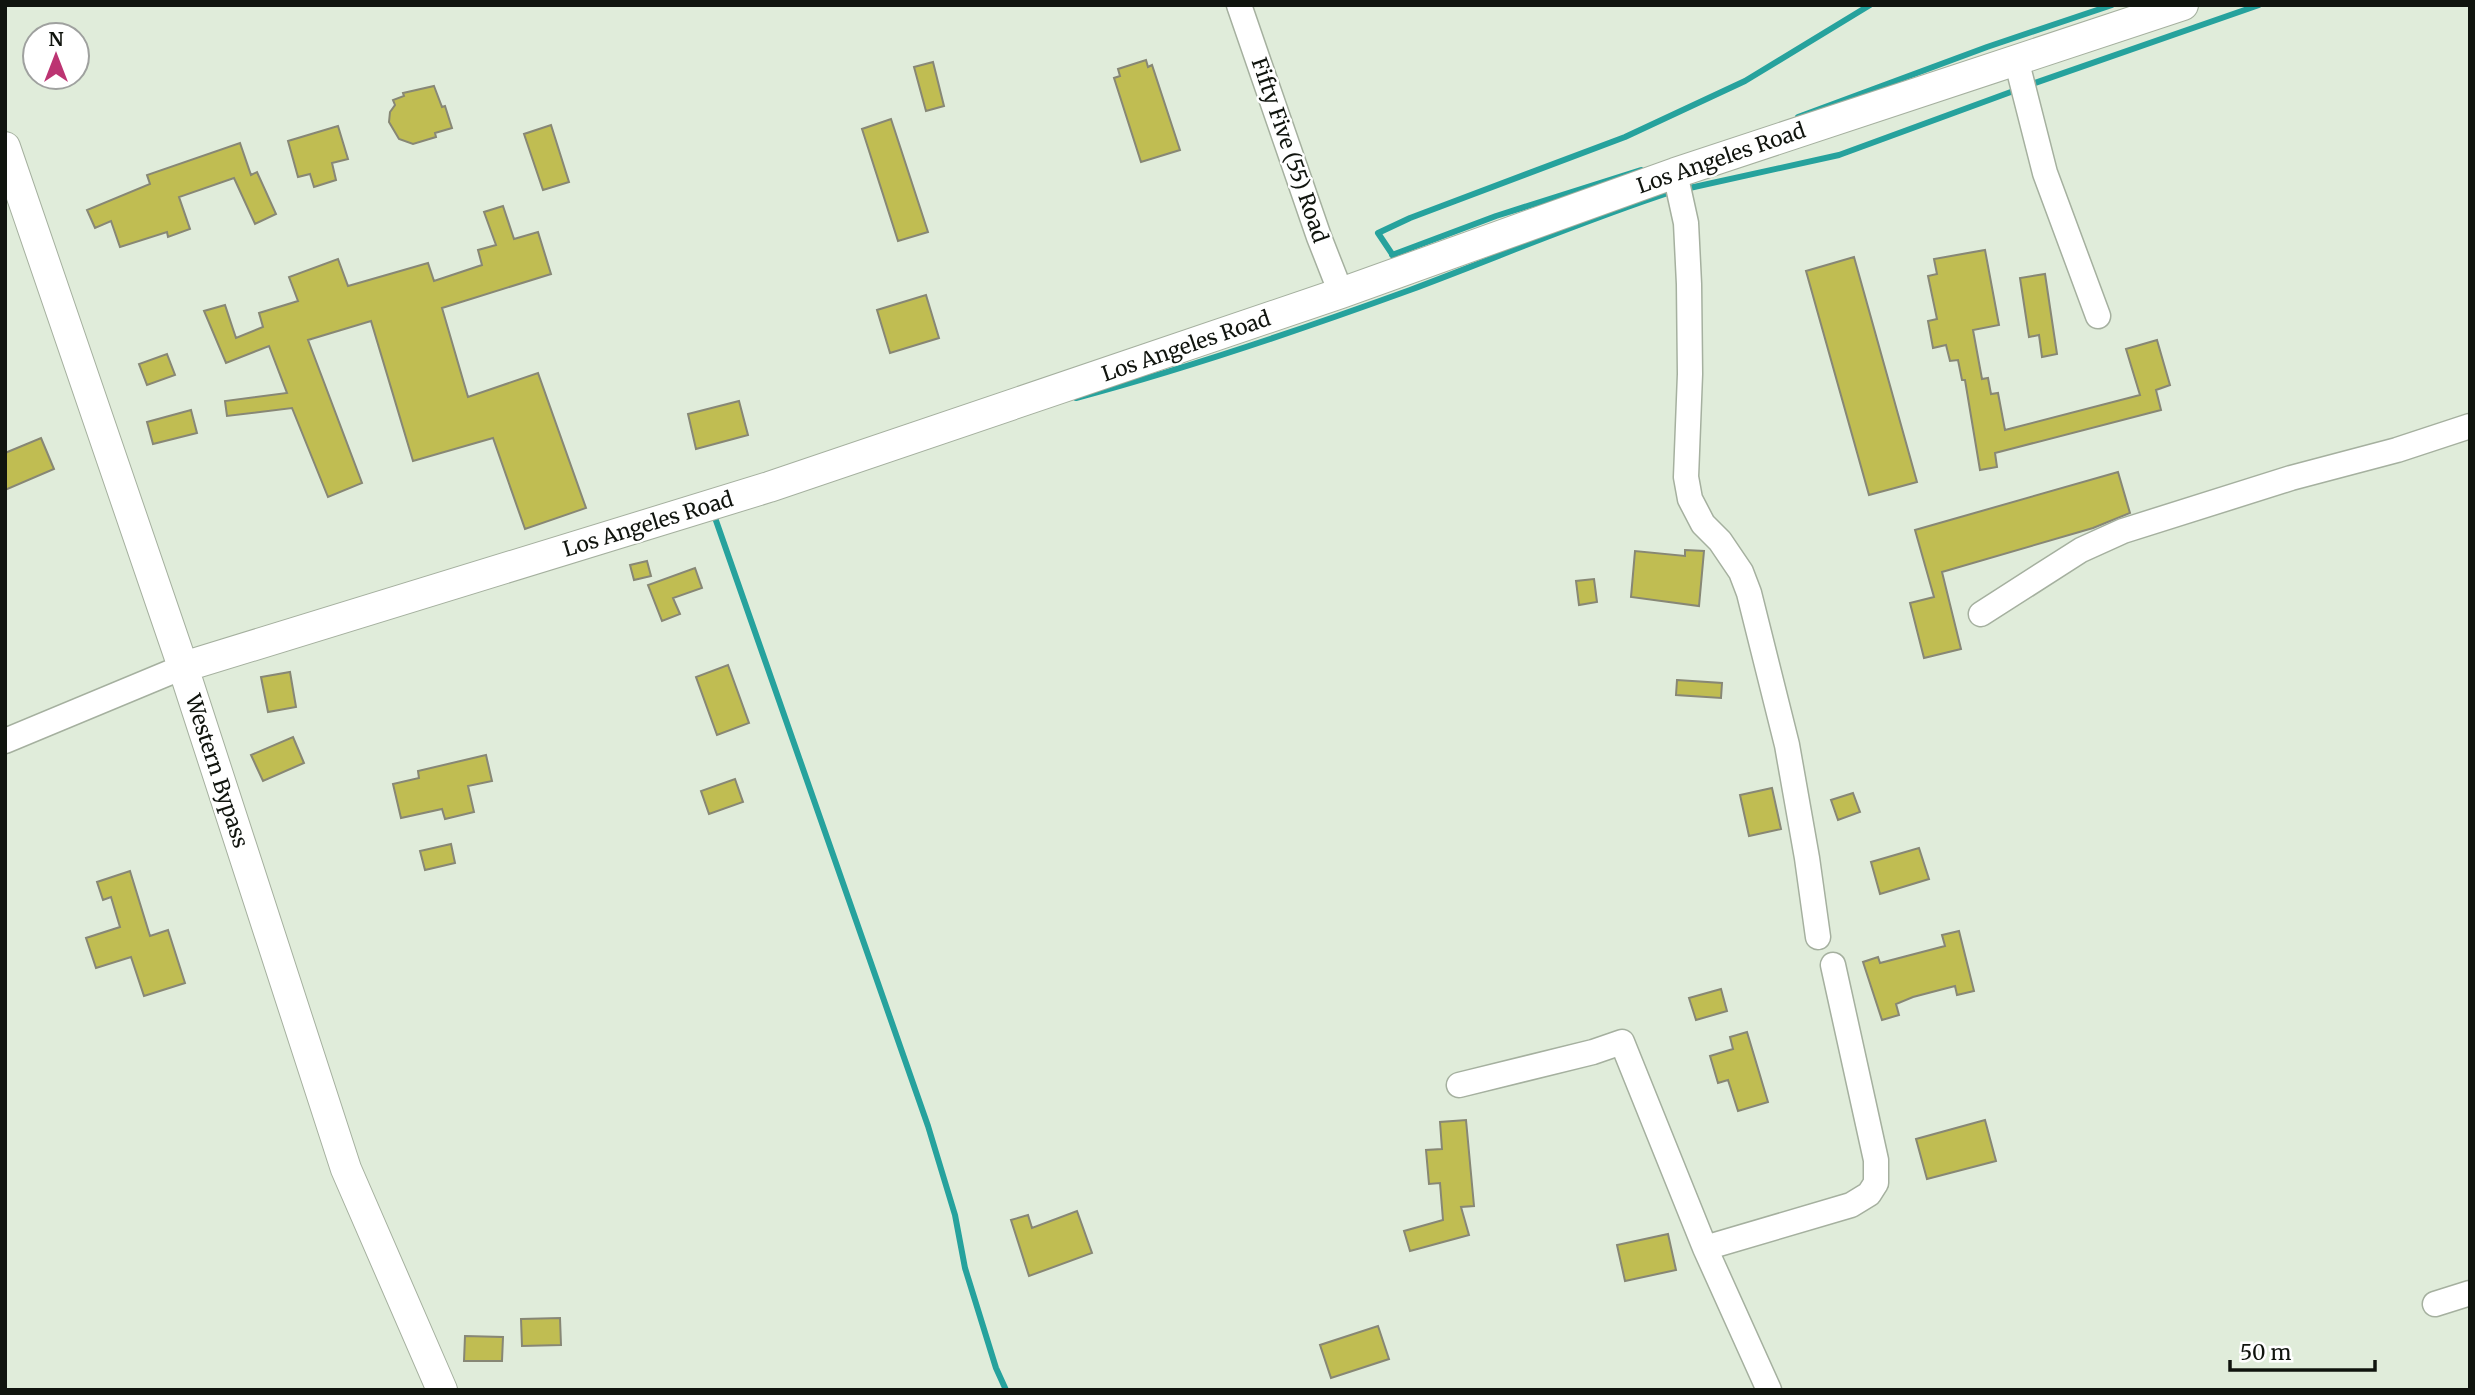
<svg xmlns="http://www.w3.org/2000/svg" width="2475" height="1395" font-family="Merriweather,serif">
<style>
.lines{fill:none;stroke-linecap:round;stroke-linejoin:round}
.stream{stroke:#26a29d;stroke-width:6}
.building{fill:#c0bd52;stroke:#878775;stroke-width:2}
.minor-casing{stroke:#a5b09f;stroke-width:27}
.major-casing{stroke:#a5b09f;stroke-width:32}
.minor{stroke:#fff;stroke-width:24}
.major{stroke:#fff;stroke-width:30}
.labels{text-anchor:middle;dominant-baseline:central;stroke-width:5;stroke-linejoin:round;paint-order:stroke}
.street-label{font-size:21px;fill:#10140e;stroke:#fff}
</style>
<rect width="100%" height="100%" fill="#e0ecda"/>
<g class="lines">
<!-- stream -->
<path class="stream" d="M2029 85 2259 5
M1798 117 1987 47 2112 5
M1685 189 1839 155 2019 89
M1392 255 1496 216 1641 170
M1394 257 1378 233 1410 218 1625 137 1745 81 1870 5
M1076 398C1189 368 1300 330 1410 290 1498 257 1585 220 1674 191
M713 512 928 1126 955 1215 965 1268 996 1368 1006 1390"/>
</g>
<!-- building -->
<path class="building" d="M1146 60 1148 67 1152 65 1180 150 1141 162 1114 78 1120 76 1118 69Z
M933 62 944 106 926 111 914 67Z
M434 86 442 107 445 106 452 128 435 133 436 137 413 144 399 139 389 122 390 112 395 105 393 100 404 96 403 93Z
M891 119 928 232 898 241 862 129Z
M551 125 569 182 543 190 524 134Z
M338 126 348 159 332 163 336 180 314 187 310 174 298 177 288 141Z
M240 143 251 175 257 172 276 214 255 224 234 178 179 197 190 229 168 237 167 232 120 247 111 221 95 228 87 210 150 184 147 175Z
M503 206 514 239 538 232 551 274 442 308 468 397 538 373 586 508 525 529 493 438 413 461 371 321 308 340 362 483 328 497 292 408 227 416 225 401 287 393 269 346 226 363 204 311 225 305 236 338 263 327 259 313 298 301 289 277 338 259 348 286 428 263 434 281 482 265 478 250 496 245 484 212Z
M1985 250 1999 325 1973 330 1982 379 1988 378 1991 394 1998 393 2005 430 2140 395 2126 349 2157 340 2170 385 2156 390 2161 410 1995 453 1997 467 1980 470 1965 380H1962L1958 360 1950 361 1946 345 1933 348 1928 321 1937 319 1928 276 1937 274 1934 259Z
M1854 257 1917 482 1869 495 1806 271Z
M2045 274 2057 354 2042 357 2039 335 2029 337 2020 278Z
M926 295 939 338 890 353 877 310Z
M167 354 175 375 147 385 139 364Z
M739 401 748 435 696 449 688 414Z
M191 410 197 433 153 444 147 422Z
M41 438 54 469 5 490V453Z
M2118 472 2130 513 2093 528 1942 572 1961 649 1924 658 1910 603 1934 597 1915 530Z
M1685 550 1704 551 1699 606 1631 597 1635 551 1685 556Z
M647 561 651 576 634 580 630 565Z
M695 568 702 588 673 598 680 614 662 621 648 585Z
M1594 579 1597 602 1579 605 1576 581Z
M728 665 749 723 717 735 696 677Z
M290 672 296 707 268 712 261 677Z
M1677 680 1722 683 1721 698 1676 695Z
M293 737 304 763 263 781 251 755Z
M486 755 492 781 468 786 474 812 445 819 442 809 401 818 393 784 419 778 418 771Z
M735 779 743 802 709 814 701 791Z
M1772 788 1781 829 1749 836 1740 795Z
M1853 793 1860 812 1838 820 1831 800Z
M451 844 455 863 425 870 420 851Z
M1919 848 1929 879 1880 894 1871 862Z
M130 871 150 936 168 930 185 983 144 996 131 957 96 968 86 938 120 927 111 897 103 900 97 882Z
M1959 931 1974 991 1957 995 1955 986 1913 997 1896 1004 1899 1015 1882 1020 1863 962 1878 957 1880 963 1945 946 1942 935Z
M1721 989 1727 1011 1696 1020 1689 998Z
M1747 1032 1768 1102 1738 1111 1728 1080 1718 1083 1710 1056 1733 1049 1730 1037Z
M1466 1120 1474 1206 1461 1207 1469 1235 1410 1251 1404 1231 1443 1220 1440 1183 1429 1184 1426 1150 1442 1149 1440 1122Z
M1985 1120 1996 1161 1927 1179 1916 1139Z
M1077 1211 1092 1253 1029 1276 1011 1220 1028 1215 1032 1228Z
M1668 1234 1676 1270 1625 1281 1617 1245Z
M560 1318 561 1345 522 1346 521 1319Z
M1378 1326 1389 1359 1331 1378 1320 1345Z
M465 1336 503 1337 502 1361H464Z"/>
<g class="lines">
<!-- minor casing -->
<g class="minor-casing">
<path id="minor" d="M1239 5 1319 237 1341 293
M2016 59 2045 173 2098 316
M1675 173 1686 223 1689 284 1690 374 1686 477 1690 499 1703 524 1720 541 1741 572 1749 593 1787 745 1807 858 1818 937
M1981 614 2081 550 2123 531 2291 478 2397 450 2470 426
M5 741 183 667
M1459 1085 1593 1052 1622 1042 1705 1248 1769 1390
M1705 1248 1851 1205 1869 1194 1876 1183V1160L1833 965
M2435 1304 2470 1293"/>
</g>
<!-- major casing -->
<g class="major-casing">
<path id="major" d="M5 147 183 667 346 1169 442 1390
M183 667 769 487 1341 293 1675 173 2183 5"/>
</g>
<!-- minor -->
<use href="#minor" class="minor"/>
<!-- major -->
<use href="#major" class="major"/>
</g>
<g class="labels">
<!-- street labels -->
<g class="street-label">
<text transform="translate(1290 150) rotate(71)">Fifty Five (55) Road</text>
<text transform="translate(1721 158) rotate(-19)">Los Angeles Road</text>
<text transform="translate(1186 346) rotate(-19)">Los Angeles Road</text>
<text transform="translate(648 524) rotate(-17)">Los Angeles Road</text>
<text transform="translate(217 771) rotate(72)">Western Bypass</text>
</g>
</g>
<!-- border -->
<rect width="2475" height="1395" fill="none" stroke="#10140e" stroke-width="14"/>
<!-- north arrow -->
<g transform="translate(56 56)"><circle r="33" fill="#ffffff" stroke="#9fa19f" stroke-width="2"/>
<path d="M0-5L12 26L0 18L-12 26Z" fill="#bc3472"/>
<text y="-10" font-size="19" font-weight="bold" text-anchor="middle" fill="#10140e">N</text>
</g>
<!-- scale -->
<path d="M2230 1360v10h145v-10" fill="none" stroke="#10140e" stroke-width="3.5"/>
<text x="2240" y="1360" font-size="21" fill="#10140e" stroke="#ffffff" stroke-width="5" paint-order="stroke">50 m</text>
</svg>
